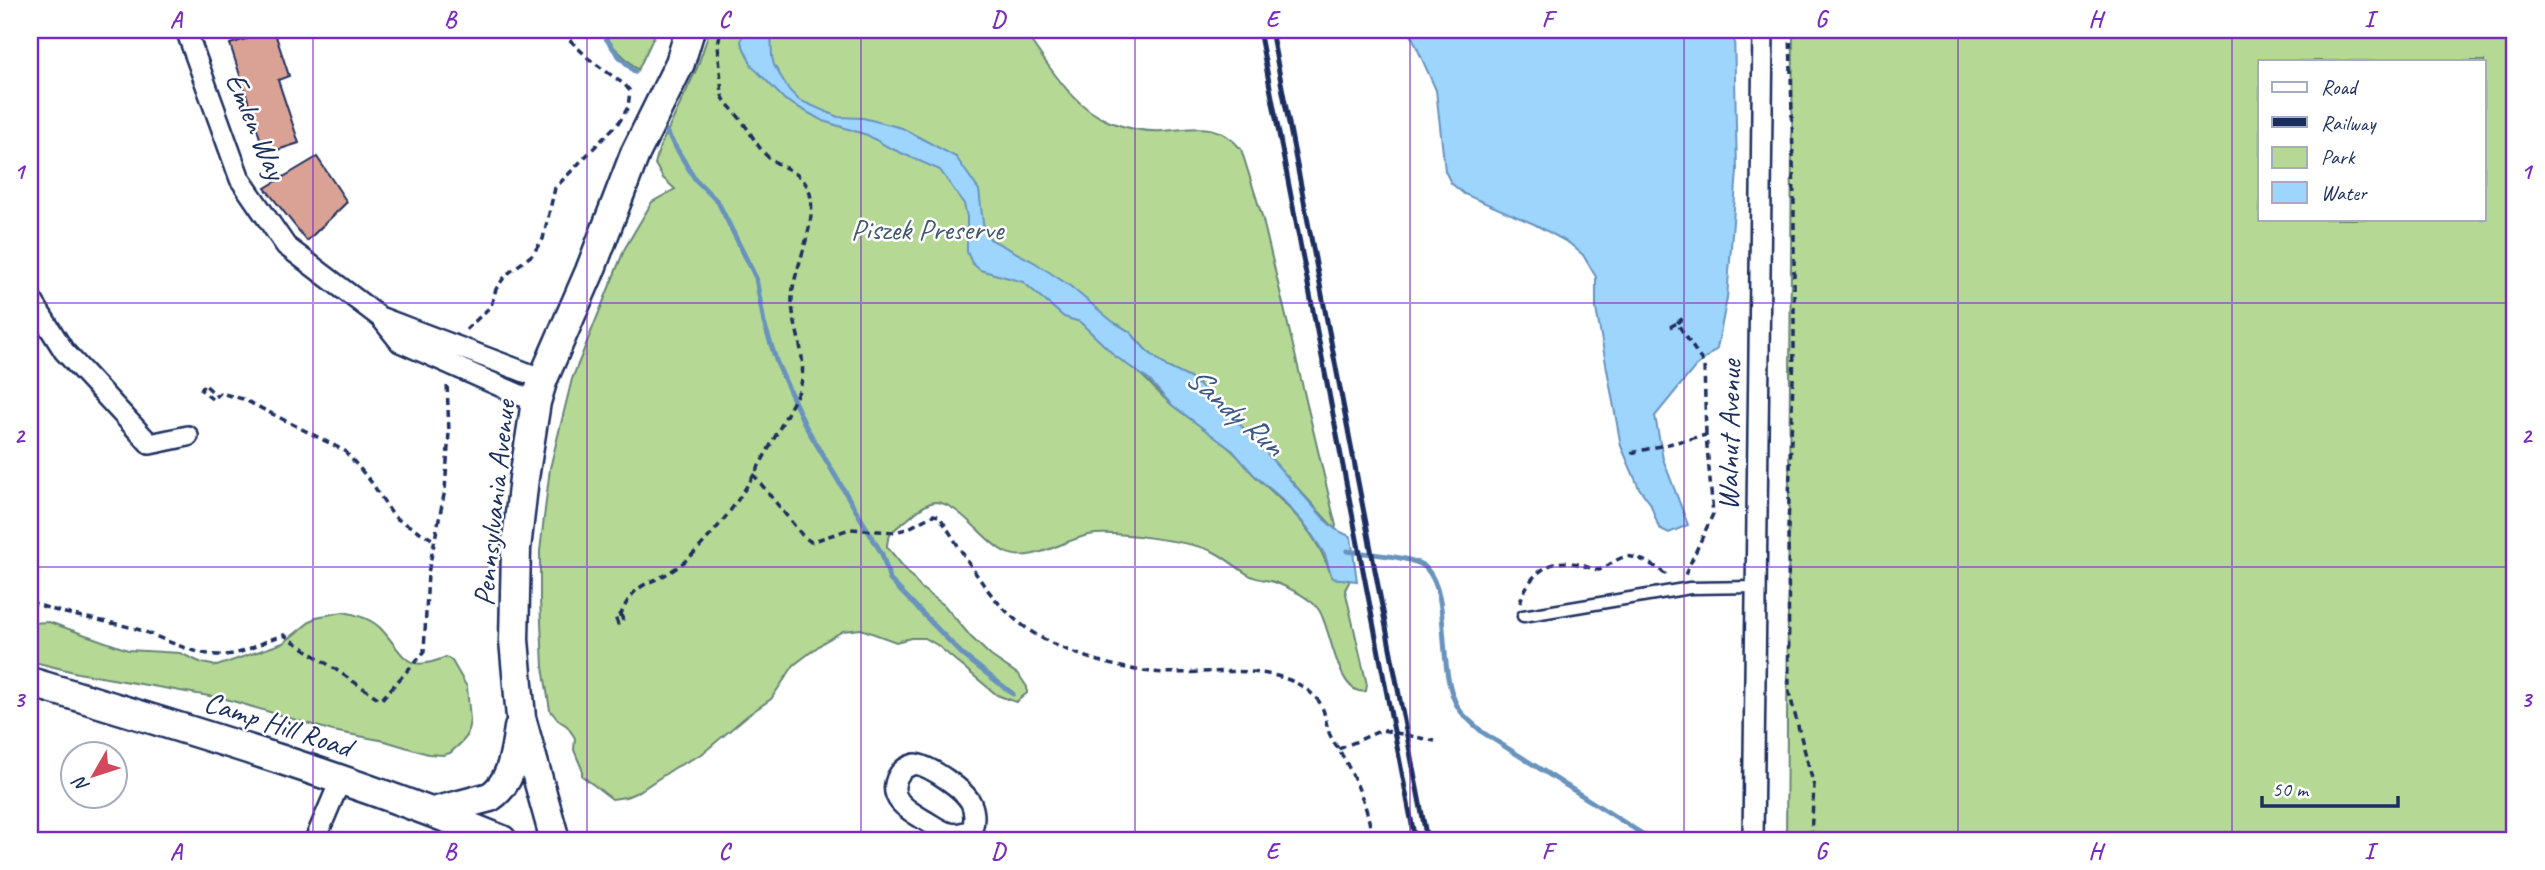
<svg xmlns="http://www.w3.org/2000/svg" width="2545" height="870" font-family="Caveat,sans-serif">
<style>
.green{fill:#b5d994;stroke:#688479;stroke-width:2;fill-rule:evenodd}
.water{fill:#9dd5fc;stroke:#6993bd;stroke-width:2}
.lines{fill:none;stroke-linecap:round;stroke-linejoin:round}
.stream{stroke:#6993bd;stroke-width:5}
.building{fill:#daa294;stroke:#1b2f5e;stroke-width:2}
.lane-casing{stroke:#1b2f5e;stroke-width:15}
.street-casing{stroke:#1b2f5e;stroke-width:24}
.secondary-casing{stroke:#1b2f5e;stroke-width:33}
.path{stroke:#1b2f5e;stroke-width:3.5;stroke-dasharray:7 5;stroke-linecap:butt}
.lane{stroke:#fff;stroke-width:10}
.street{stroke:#fff;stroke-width:19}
.secondary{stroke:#fff;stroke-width:28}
.rail{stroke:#1b2f5e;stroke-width:5}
.grid{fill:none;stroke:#7b2cbf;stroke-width:2;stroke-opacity:0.55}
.labels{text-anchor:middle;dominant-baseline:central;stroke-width:5;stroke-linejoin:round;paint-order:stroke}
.street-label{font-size:30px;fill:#1b2f5e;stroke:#fff}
.park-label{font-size:30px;fill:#425a6c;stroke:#fff}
.water-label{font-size:32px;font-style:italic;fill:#3c5886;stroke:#fff}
.neatline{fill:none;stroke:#7b2cbf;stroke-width:2.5}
.grid-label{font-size:23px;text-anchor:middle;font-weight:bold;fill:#7b2cbf}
</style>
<rect width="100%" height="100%" fill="#fff"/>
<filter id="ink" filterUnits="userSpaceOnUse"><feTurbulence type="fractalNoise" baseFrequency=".0143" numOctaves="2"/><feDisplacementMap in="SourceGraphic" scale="14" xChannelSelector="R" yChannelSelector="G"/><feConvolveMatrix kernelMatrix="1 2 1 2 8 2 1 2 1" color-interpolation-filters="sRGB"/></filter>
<g filter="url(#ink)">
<!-- green -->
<path class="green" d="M596 30H657L638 70Z
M710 30H1023C1047 62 1071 107 1110 122 1126 128 1146 132 1162 131 1195 129 1217 120 1241 149L1262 216 1336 526 1335 529 1219 402 1190 378 1167 367 1146 350 1130 332 1119 325 1115 356C1142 371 1151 387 1172 405 1191 420 1213 433 1231 450 1241 458 1247 469 1256 477 1291 509 1317 531 1332 578L1350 580 1345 590 1367 685 1366 691C1338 698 1331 628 1319 610 1311 598 1288 587 1274 582 1266 579 1257 580 1249 575 1237 568 1226 558 1214 552 1194 542 1110 530 1089 535 1062 540 1030 566 1003 551 983 540 958 502 935 502 925 503 915 513 908 519 898 527 887 532 887 547L921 588 944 605 971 637 991 656 1019 675 1027 687V693L1016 702 997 695 937 645 925 638H911L896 642 861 629 843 631 824 642 794 665 771 699 748 715 702 754 676 767 638 792 626 797 612 799 582 776V769L574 750 575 738 567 726 558 720 550 710 543 667 540 600V551L550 468 572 379 625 248 652 202 675 189 663 178 655 164 659 149 697 68Z
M1793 30H2515V840H1786ZM2484 61V219H2260V61Z
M343 612C357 614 374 620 383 631 406 657 406 674 446 657L452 661 467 687 470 720 467 736 462 742 450 753 443 755 428 754 385 741 333 731 226 699 78 673 30 661V623L49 622 128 650 180 653 202 663 217 666 283 643 316 617Z"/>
<!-- water -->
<path class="water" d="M743 30H771L772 57 774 65 789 90 799 100 838 117 863 118 902 128 956 157 979 190 983 223 990 239 1034 262 1070 286 1112 321 1130 332 1146 350 1167 367 1190 378 1208 392 1256 441 1326 521 1335 529 1351 537 1357 581 1332 578 1325 555 1307 527 1282 499 1253 474 1233 451 1172 405 1149 380 1115 356 1080 322 1064 317 1023 282 980 270 972 263 967 252V217L964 204 940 170 890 148 867 135 823 121 785 100 752 66 741 42Z
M1409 30H1734L1737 171 1727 298 1717 349 1695 367 1655 416 1663 459 1688 525 1669 533 1659 528 1650 503 1639 488 1621 446 1596 309V277L1583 255 1569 243 1534 224 1464 194 1451 183 1445 171 1436 90Z"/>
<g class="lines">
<!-- stream -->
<path class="stream" d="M600 30 618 55 635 72
M664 128 695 179 718 202 756 278 764 323 777 363 805 425 882 554 890 580 963 655 1013 694
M1347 551C1365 554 1415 556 1426 568 1453 597 1435 671 1459 709 1464 717 1475 725 1482 732L1652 840"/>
</g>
<!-- building -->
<path class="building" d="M274 30 289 76 278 80 299 143 265 154 230 44Z
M317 157 347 202 307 241 265 188Z"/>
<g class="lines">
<!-- lane casing -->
<g class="lane-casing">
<path id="lane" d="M1523 616 1690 588 1757 587"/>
</g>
<!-- street casing -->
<g class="street-casing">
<path id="street" d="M186 30 240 179 286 246 381 318 400 342 536 402
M30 297 64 351 150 444 188 436
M382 318 543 379
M915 764C930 766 964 789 971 803 975 812 975 820 972 830 965 832 957 835 950 833 942 832 933 825 926 821 909 811 886 799 898 776 902 769 907 766 915 764Z
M315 840 341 779
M1753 840 1763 30"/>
</g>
<!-- secondary casing -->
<g class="secondary-casing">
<path id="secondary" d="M30 682C189 730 348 777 502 840
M433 812 490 797C513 782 515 752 519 728
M555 840 521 718 514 640 516 549 524 478 536 402 543 379 590 271 635 154 680 63 690 30"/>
</g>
<!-- path -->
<path class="path" d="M1790 30 1794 202V350L1788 529 1789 692 1814 786 1811 834 1813 840
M1677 323 1683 318
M1670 327 1677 323 1704 364 1706 435
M466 330 491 306 496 289 506 275 532 255 543 239 555 188 620 121 628 107 630 91 625 85 589 59 560 30
M212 399 201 390 204 384 217 396 220 393 243 399 345 451 372 483 394 517 434 540
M1631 453 1706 435 1713 514 1684 577
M753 474 802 535 811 542 850 529 894 532 907 529 933 515 939 516C970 562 990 608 1040 637 1070 654 1118 669 1152 672 1201 677 1279 657 1316 698 1327 709 1324 724 1331 737 1334 744 1339 749 1342 755 1353 774 1374 818 1370 840
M30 601C65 617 103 619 140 630 165 639 195 656 223 655 244 655 264 640 284 635L381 700 424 652 428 573 445 490 449 433 447 382
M1520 603C1526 580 1546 558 1572 563 1582 564 1590 569 1599 570 1607 567 1616 559 1624 557 1638 554 1661 569 1669 578
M621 614 623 621 618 624 615 617 621 614C636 579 649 587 676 568 688 560 698 549 707 539 747 496 773 440 800 389 810 349 787 321 793 288 798 260 820 214 808 188 800 170 779 168 766 155 756 145 750 131 741 120 735 111 726 105 722 95L718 44 721 30
M1339 749 1382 730 1435 741"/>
<!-- lane -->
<use href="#lane" class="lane"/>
<!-- street -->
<use href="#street" class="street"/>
<!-- secondary -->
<use href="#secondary" class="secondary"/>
<!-- rail -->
<path class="rail" d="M1259 30 1415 840
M1271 30 1427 840"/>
</g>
</g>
<!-- grid -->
<path class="grid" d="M313 30V840M587 30V840M861 30V840M1135 30V840M1410 30V840M1684 30V840M1958 30V840M2232 30V840M30 303H2515M30 567H2515"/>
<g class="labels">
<!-- street labels -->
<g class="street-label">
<text transform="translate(256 126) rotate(67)">Emlen Way</text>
<text transform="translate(1729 435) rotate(-89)">Walnut Avenue</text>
<text transform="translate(494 503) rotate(-84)">Pennsylvania Avenue</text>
<text transform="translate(278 724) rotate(18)">Camp Hill Road</text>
</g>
<!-- park labels -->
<g class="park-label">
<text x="927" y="229">Piszek Preserve</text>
</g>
<!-- water labels -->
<g class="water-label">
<text transform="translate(1235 411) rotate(41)">Sandy Run</text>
</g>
</g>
<!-- margin -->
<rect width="2545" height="870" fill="none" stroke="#fff" stroke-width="77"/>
<!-- legend -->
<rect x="2258" y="60" width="228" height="161" fill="#ffffff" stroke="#a4acbf" stroke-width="2"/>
<rect x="2272" y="82" width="35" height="10" fill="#ffffff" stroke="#a4acbf" stroke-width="2"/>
<text x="2321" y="94" font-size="21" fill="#1b2f5e">Road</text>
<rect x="2272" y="117" width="35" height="10" fill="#1b2f5e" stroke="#a4acbf" stroke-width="2"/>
<text x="2321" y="130" font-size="21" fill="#1b2f5e">Railway</text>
<rect x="2272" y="147" width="35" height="21" fill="#b5d994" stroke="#a4acbf" stroke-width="2"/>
<text x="2321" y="164" font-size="21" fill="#1b2f5e">Park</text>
<rect x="2272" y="182" width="35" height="21" fill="#9dd5fc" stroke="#a4acbf" stroke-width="2"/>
<text x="2321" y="200" font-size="21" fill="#1b2f5e">Water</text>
<!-- north arrow -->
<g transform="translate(94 775) rotate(231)"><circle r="33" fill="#ffffff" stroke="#a4acbf" stroke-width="2"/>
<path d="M0-5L12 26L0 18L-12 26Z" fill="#d1495b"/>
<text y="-10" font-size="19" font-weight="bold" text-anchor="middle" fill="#1b2f5e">N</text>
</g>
<!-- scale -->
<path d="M2262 796v10h136v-10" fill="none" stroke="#1b2f5e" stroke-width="3.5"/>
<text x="2272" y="796" font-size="21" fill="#1b2f5e" stroke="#ffffff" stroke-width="5" paint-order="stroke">50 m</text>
<rect x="38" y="38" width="2468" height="794" class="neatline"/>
<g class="grid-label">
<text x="176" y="27">A</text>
<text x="450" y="27">B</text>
<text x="724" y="27">C</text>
<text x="998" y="27">D</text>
<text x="1272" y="27">E</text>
<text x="1547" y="27">F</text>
<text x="1821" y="27">G</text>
<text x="2095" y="27">H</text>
<text x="2369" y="27">I</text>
<text x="19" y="179">1</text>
<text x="2526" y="179">1</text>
<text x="19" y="443">2</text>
<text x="2526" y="443">2</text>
<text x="19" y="707">3</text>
<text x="2526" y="707">3</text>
<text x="176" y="859">A</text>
<text x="450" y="859">B</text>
<text x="724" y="859">C</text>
<text x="998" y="859">D</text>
<text x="1272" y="859">E</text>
<text x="1547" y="859">F</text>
<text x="1821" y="859">G</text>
<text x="2095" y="859">H</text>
<text x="2369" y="859">I</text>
</g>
</svg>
